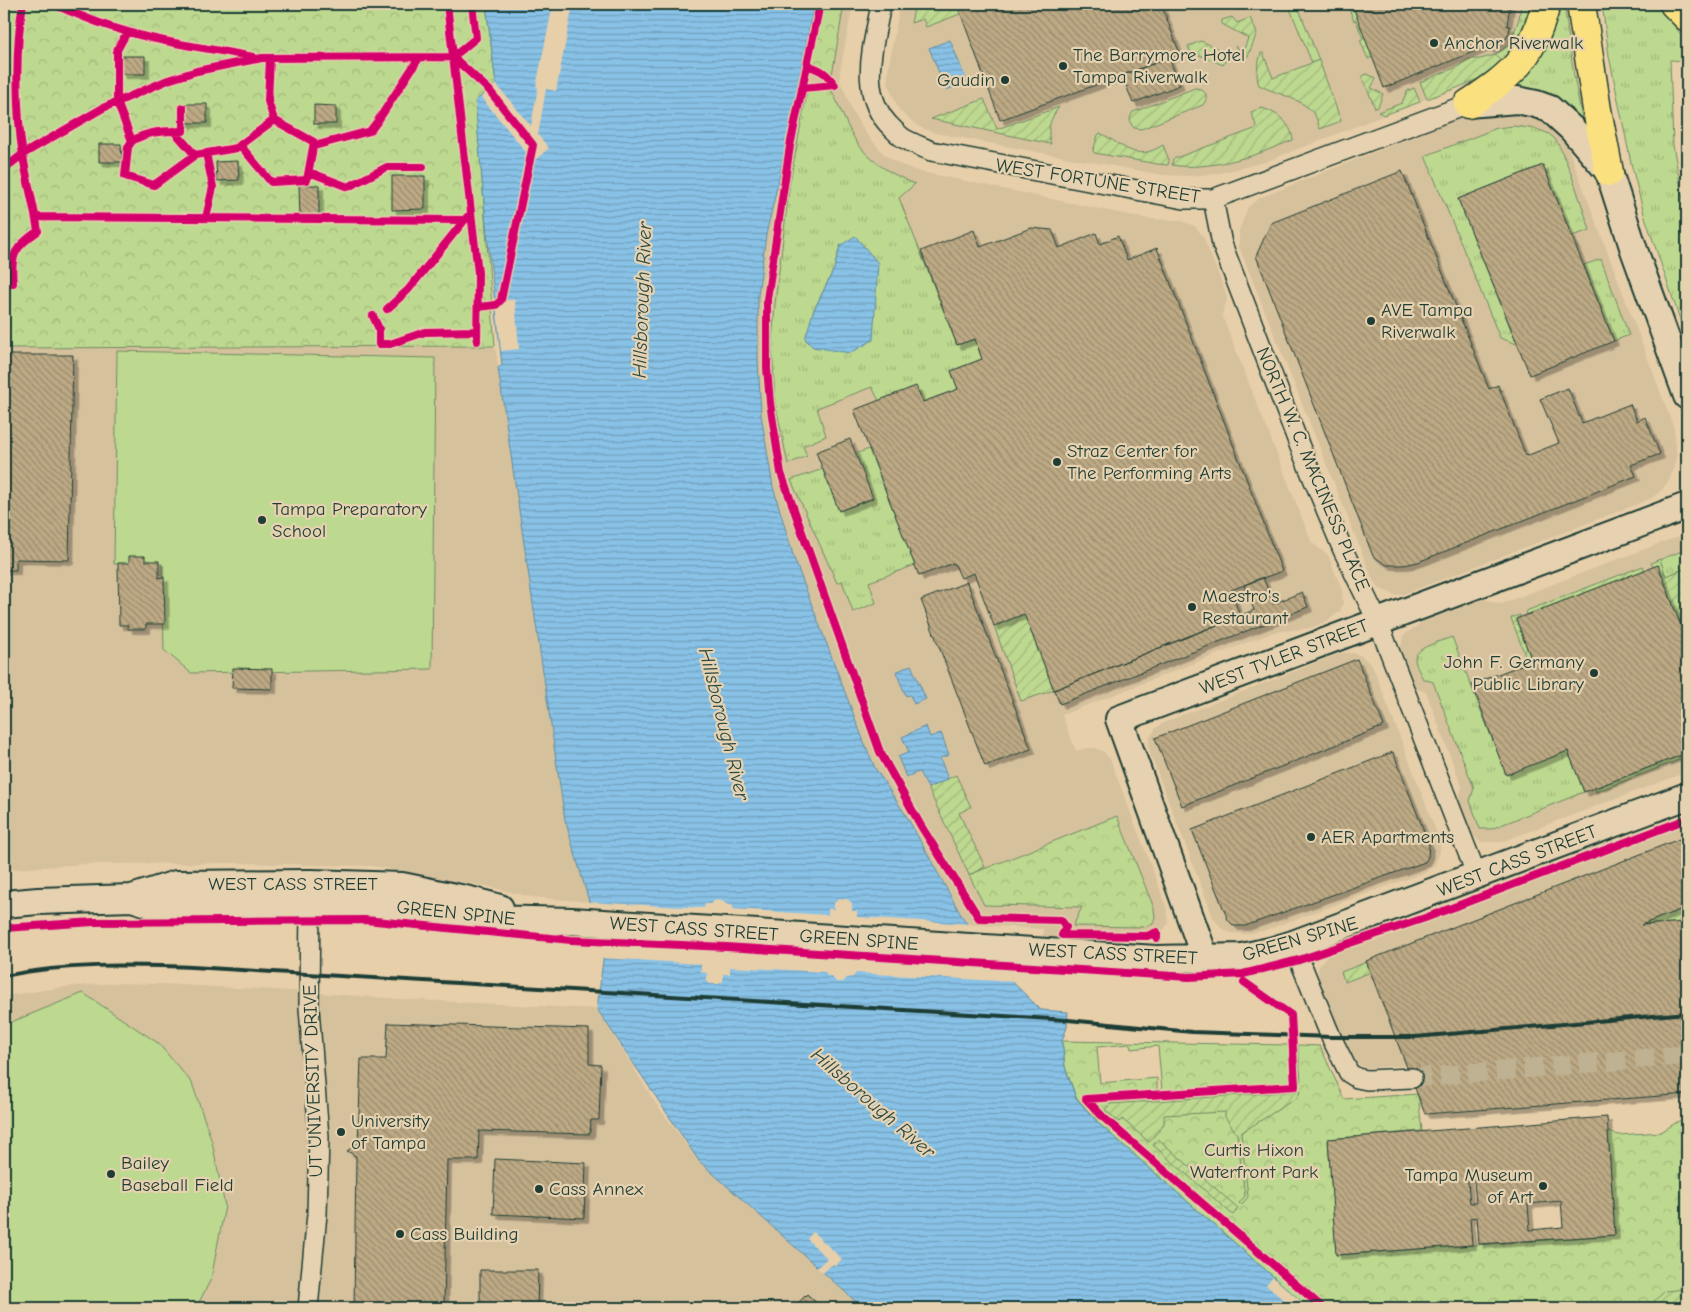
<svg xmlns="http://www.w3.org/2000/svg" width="1691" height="1312" font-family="'Comic Neue',sans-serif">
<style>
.built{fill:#d6c19d}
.grass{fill:url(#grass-tufts);stroke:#6e8a62;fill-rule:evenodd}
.forest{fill:url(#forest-crowns);stroke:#6e8a62;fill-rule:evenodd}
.garden{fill:url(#garden-furrows);stroke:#6e8a62}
.pitch{fill:#bdd88f;stroke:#6e8a62}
.water{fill:url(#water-rules);stroke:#5f8d9f}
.pier{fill:#e7cfaa}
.building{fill:url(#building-back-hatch);stroke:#1f3d34;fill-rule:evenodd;filter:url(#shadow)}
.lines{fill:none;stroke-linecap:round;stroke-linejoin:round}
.street-tunnel{stroke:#bfb292;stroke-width:19;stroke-dasharray:19 9;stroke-linecap:butt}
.street-casing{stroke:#1f3d34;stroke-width:22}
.secondary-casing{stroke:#1f3d34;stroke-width:30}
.highway-casing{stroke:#1f3d34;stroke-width:31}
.street{stroke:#e6d2b0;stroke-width:19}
.secondary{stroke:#e6d2b0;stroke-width:26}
.highway{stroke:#fbe080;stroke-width:28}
.rail{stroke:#1f3d34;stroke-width:4}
.cycleway-casing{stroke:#e6d2b0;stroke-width:11}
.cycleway{stroke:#d6006c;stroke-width:8}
.poi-dot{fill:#1f3d34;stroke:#e6d2b0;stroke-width:2}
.labels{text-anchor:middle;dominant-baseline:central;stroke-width:4.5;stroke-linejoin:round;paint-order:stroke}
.poi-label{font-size:19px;fill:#1f3d34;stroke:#e6d2b0;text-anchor:start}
.street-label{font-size:19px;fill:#1f3d34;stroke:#e6d2b0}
.park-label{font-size:19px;fill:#274539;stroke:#e6d2b0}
.water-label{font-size:20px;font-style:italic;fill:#2a4a46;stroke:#e6d2b0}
</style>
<defs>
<pattern id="grass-tufts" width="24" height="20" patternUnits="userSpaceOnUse" patternTransform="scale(1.25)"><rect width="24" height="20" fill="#bdd88f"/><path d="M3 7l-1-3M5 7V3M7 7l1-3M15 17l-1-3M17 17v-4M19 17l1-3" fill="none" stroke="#a2ba7c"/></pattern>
<pattern id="forest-crowns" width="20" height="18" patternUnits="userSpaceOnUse" patternTransform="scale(1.25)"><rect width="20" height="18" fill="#bdd88f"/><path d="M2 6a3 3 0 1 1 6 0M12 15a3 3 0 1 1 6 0" fill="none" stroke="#a2ba7c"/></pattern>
<pattern id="garden-furrows" width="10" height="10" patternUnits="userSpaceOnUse" patternTransform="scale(1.25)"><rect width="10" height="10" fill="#bdd88f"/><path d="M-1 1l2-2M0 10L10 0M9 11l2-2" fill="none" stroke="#a2ba7c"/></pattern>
<pattern id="water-rules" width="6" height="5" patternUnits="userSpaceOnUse" patternTransform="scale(1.25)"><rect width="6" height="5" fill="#89c2e7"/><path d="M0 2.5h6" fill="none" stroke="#6f9fbc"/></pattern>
<pattern id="building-back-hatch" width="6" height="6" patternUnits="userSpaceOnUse" patternTransform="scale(1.25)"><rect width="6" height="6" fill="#bda984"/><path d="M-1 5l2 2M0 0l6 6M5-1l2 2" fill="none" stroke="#998b6d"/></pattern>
<filter id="shadow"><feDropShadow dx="4.5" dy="4.5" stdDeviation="0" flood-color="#0004"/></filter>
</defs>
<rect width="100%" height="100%" fill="#e7cfaa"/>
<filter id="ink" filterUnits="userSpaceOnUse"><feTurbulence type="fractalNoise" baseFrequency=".02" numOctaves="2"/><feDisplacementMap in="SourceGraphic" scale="10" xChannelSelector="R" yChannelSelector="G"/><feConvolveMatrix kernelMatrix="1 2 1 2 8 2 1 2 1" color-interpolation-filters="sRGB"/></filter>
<g filter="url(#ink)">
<!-- built -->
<path class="built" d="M814 4H853L840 71V80L853 112 865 132 883 153 897 163 917 171 1148 219 1179 220 1195 226 1203 236 1225 291 1227 299 1222 315 1312 543 1328 555 1342 590 1343 603 1340 611 1327 621 1311 628 1274 632 1062 715 1076 751 1087 748H1095L1104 752 1110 759 1166 905 1168 924 1157 938 1145 941 1043 938V929L967 924 907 817 875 768 864 742 794 558 773 487 761 415 758 360V295L766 235 779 178Z
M900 4H1531L1523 32 1477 79 1265 162 1216 174 1188 176 1162 175 935 133 919 127 899 110 888 83V70Z
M1501 110 1542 118 1558 131 1567 145 1674 428 1677 457 1674 469 1669 480 1661 491 1650 499 1404 594 1395 595 1380 589 1373 580 1245 262 1239 247V230L1248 207 1259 198 1433 129 1467 114Z
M495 346 565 820 590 902 531 897 491 887 372 866 241 863 84 864 4 870V348Z
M1687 533V772L1501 842H1480L1469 832 1457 802 1462 787 1426 692 1413 688 1400 653 1403 636 1412 629 1423 622 1484 599 1501 604Z
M1341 653H1354L1362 656 1371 665 1375 672 1440 841V852L1435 865 1426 872 1263 931 1245 934 1231 933 1221 928 1214 918H1213L1208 903 1152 759 1148 746 1150 737 1156 728 1165 722Z
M1687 822V1044L1367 1068 1353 1063 1345 1046 1319 979 1318 968 1327 955 1384 938 1479 903Z
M113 983 162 984 294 991 400 999 597 1009 656 1104 699 1161 863 1308H4V996L65 987Z"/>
<!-- grass -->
<path class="grass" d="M1288 4H1297L1319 60 1312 63Z
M1521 4H1531C1524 29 1521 41 1503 61L1495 55 1509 45 1519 19Z
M1557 4H1564L1574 76 1584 129 1508 91C1543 66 1546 43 1557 4Z
M1602 4H1657L1687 42V61L1670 60 1673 145 1687 221V340L1644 214 1631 163 1609 56Z
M831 89C839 105 845 122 854 138 868 161 891 174 915 184L899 198 957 345 975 339 982 359 951 371 958 389 923 402 916 387 879 401 872 387 817 408 826 436 803 446 807 456 788 464 775 402 772 343 775 304 790 182 807 92ZM840 246 878 263 813 312 834 269Z
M1513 126C1523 127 1545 129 1553 137 1564 147 1584 212 1590 230L1572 236 1543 165 1458 199 1517 344 1500 338 1425 156 1497 128Z
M1601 259 1629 335 1614 341 1584 265Z
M869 449 915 565 869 582 876 603 853 612 842 581 837 583 791 480 823 469 839 511 872 499 855 454Z
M1687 549V568L1666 576 1659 560Z
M1452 637 1506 774 1568 751 1584 792 1491 829H1480L1470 801 1474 788 1433 682 1423 679C1420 673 1416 666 1415 660 1414 647 1442 641 1452 637Z"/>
<!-- forest -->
<path class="forest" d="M4 4H486L496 84 476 101 495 346 4 348Z
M814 4H844L832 75 822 67 802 63Z
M1117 816 1154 908 1155 917 1153 924 1144 927 1073 926 1082 907 984 905 969 875Z
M1062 1041 1288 1045 1292 1082 1301 1081 1298 1045 1320 1046 1344 1099 1418 1094 1422 1131 1328 1139 1337 1255 1615 1235 1608 1132 1619 1135 1661 1132 1687 1116V1308H1309L1099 1124 1076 1097 1065 1067ZM1130 1044 1131 1049 1158 1046 1162 1091H1157V1078L1100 1083 1097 1047Z"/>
<!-- garden -->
<path class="garden" d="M915 4H957L960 14 926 27 923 19 911 23Z
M1347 4H1352L1373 57 1368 59 1360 40 1363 39 1356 20 1354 21Z
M1232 17 1237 23 1250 18 1257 33 1248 56 1242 58 1235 46 1243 52 1248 38 1222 24V20Z
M1201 41C1211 46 1227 50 1225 62L1223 65 1190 51 1188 46Z
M1261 53H1263L1273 78 1319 60 1341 121 1320 129C1318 124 1317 118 1314 114 1303 98 1275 94 1259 85 1255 75 1258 64 1261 53Z
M1495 55 1503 61C1484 81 1452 89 1427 99L1420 82 1457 67 1469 59H1480Z
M1367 74 1376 78 1371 88 1383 94 1378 107 1375 108 1362 76Z
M1195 88 1201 89 1206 94V100L1203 105 1141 129 1134 128C1129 123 1129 118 1133 112Z
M1414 88 1420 102 1384 115 1378 112 1402 103 1407 91Z
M984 99 997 129 1059 107C1050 119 1046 130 1051 144L931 119Z
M1262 108C1278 113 1291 123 1293 140 1282 144 1271 149 1260 153 1236 161 1198 170 1172 165L1173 159 1257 128 1251 112Z
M1100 133C1124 145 1135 163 1163 145L1169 160 1168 165 1157 164 1094 153 1093 151 1098 135Z
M1660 559 1666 576 1687 568V642L1658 565 1653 567 1651 563Z
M1643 566 1645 570 1527 615 1526 611Z
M1024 614 1054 690 1021 701 994 626Z
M1520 615V617L1516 619 1532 661 1528 663 1511 618Z
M1687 753V757L1596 792 1595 788Z
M956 775 971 807 959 813 985 867 969 875 928 788Z
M1687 907V922L1641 925Z
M1367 962 1371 972 1345 982 1341 972Z
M1300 1091 1298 1097 1241 1133 1248 1197 1242 1204 1239 1203 1245 1196 1237 1134 1225 1117V1112L1164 1115V1124L1149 1142 1122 1119 1119 1122 1105 1110 1110 1104Z
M1158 1139 1238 1208 1233 1215 1153 1145Z
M1687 1289V1308H1628L1650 1305 1665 1291Z"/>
<!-- pitch -->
<path class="pitch" d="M117 351 435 358 432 669 191 673 164 650 162 564H114Z
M83 993 158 1043 192 1083 212 1142 225 1206 211 1279 196 1308H4V1025Z"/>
<!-- water -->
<path class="water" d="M486 4H814L779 178 766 235 758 295V360L761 415 773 487 794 558 864 742 875 768 907 817 960 913 990 960 1041 1010 1068 1012 1067 1027 1062 1041 1065 1067 1076 1098 1099 1124 1309 1308H863L699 1161 597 1009 604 952 565 820 498 368 502 365 486 224 475 101 496 84Z
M950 40 967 82 946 90 929 48Z
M855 236 878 263 873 340 850 353 813 347 805 339 813 312 834 269 840 246Z
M911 665 926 699 914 704 910 695 906 696 896 672Z
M926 726 930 737 941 733 949 755 940 758 948 779 928 788 919 772 906 777 898 757 909 752 902 737Z"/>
<!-- pier -->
<path class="pier" d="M553 4H573L556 91 546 89 538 135 549 148 534 161 506 300H515L519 349 501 351 496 301 526 152 481 97 496 84 531 126 538 87H536Z
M839 899H847L852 903V911H857V917L970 924 991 958 1016 982 856 973 853 977 847 978 843 982H836L831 976H827L825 972 730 967V974H723V981L719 984H710L706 980 707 973 701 972V964L601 958 602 952 587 902 704 908 705 904H711L715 900 722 901 728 905H733V909L828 915V909H834V903Z
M813 1232 842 1259 835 1266 834 1264 830 1266 823 1273 817 1268 827 1258 807 1239Z
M1273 1277 1309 1308H1293L1266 1285Z"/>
<!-- building -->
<path class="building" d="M957 4H1161L1180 54 1000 120Z
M1352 4H1414L1429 10 1438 7 1437 4H1510L1507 26H1510L1509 33 1505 40 1498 46 1489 49 1488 46 1384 88Z
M122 56H145V74H121Z
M1169 58 1180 85 1133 103 1122 75Z
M185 104H207V123H185Z
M314 105 336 106V124H314Z
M99 144H121L122 162H99Z
M238 161 239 180 217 181 216 162Z
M1543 165 1614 341 1530 375 1458 199Z
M1402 171 1489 389 1498 385 1526 456 1559 443 1540 399 1568 388 1582 423 1630 404 1637 421 1645 417 1660 454 1631 465 1636 476 1418 562 1404 565H1387L1373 556 1256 256 1271 223Z
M392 176H425V209L392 210Z
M299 185H319V218H300Z
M1031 228 1052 230 1059 248 1096 233 1100 244 1118 236 1127 260 1157 248 1282 571 1231 590 1240 616 1054 690 1024 614 994 626 974 573 961 578 954 563 919 576 854 410 916 386 923 402 958 389 951 371 982 359 975 339 957 345 921 251 974 230 980 247Z
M4 355H73L69 560 16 559V570H4Z
M850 439 873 498 839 511 816 452Z
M129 556H145V561H159V578L164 577 165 624H146V629H128V625H119L118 563H129Z
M1658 565 1687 642V753L1584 792 1568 751 1506 775 1472 684 1532 661 1516 619Z
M1263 577 1273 604 1302 592 1308 607 1060 704 1054 690 1254 610 1244 585Z
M967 582 1031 749 985 766 921 600Z
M1357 659 1384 726 1182 806 1155 738Z
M233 668 272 669V689L232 688Z
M1393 752 1429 844 1428 857 1425 862 1245 926H1234L1228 920 1192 830Z
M1687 836V907L1641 925 1687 922V1094L1425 1114 1366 961Z
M388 1023 589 1029V1064L601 1065 599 1120H591L590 1134 479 1131 478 1160H447L444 1308H354L356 1156 347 1151 358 1143 361 1059H386Z
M1607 1117 1615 1235 1479 1244 1477 1217 1470 1218 1472 1245 1336 1255 1328 1139ZM1473 1171 1476 1203H1470L1467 1172ZM1561 1201 1563 1227 1530 1230 1528 1204Z
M495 1159 586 1163 584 1218 493 1214Z
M480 1270H538L537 1308H480Z
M807 1294 822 1308H793Z"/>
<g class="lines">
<!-- street-tunnel -->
<path class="street-tunnel" d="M1412 1078 1687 1055"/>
<!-- street casing -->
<g class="street-casing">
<path id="street" d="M881 4C874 45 856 94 892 128 895 131 899 135 903 138 912 143 922 147 931 151L1168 196 1184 199H1213L1468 104
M1213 199 1222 244 1300 447 1343 550 1378 622 1477 876
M1293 944 1331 1037 1349 1073 1357 1078 1367 1080 1412 1078
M308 1308 317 1214 319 1137 309 1008 310 898"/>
</g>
<!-- secondary casing -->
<g class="secondary-casing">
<path id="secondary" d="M1468 104 1517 100 1536 104 1550 109 1572 129 1609 172 1634 250 1687 396
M132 898 167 909H376L486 919 572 921 1156 959 1242 957 1270 951 1293 944 1687 796
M4 904 38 901 132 898 176 884 311 883 402 886 470 900 500 908
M1205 958 1119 719 1687 506"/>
</g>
<!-- highway casing -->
<g class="highway-casing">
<path id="highway" d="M1581 4 1597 110 1609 172
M1674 4 1687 17
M1468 104C1513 74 1532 59 1546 4"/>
</g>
<!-- street -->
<use href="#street" class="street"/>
<!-- secondary -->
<use href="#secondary" class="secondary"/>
<!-- highway -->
<use href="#highway" class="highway"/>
<!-- rail -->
<path class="rail" d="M4 976C65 963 129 965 192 967L1068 1020 1192 1032 1331 1037H1415L1687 1013"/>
<!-- cycleway casing -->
<g class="cycleway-casing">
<path id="cycleway" d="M53 4C74 13 96 23 118 29 162 43 208 48 253 57
M447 4 478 273 477 341
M820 4 790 146 767 299V368L770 403 781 473 880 752 921 826 979 918 1061 920 1066 927 1062 935 1147 936 1157 932V938
M127 32 117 50V102L132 141C148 131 164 131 183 131V108
M453 57 489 90 533 145 501 300 496 305 478 307
M270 58 268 101 274 120
M802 88 835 85C827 74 821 69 808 66
M132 141 128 147 125 176 154 185 195 155 174 131
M314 146 370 131 377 122 419 58
M195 155 237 148 240 145 274 120 314 142 307 180 271 182 240 145
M4 169 23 154 103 108 168 80 197 71 262 58 453 57 476 38 472 4
M309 172 348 187 387 167H423
M36 217 464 220
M206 218 213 187 206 153
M4 283H13C10 254 15 247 38 231 34 206 27 181 23 156 16 112 15 47 23 4
M387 309 408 290 467 217
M373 316 379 329V344H390L425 332 477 331
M4 928 94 922 365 920 571 940 726 947 1189 977 1243 974 1299 960 1425 918 1687 819
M1244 982 1291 1015 1295 1086 1086 1099 1104 1118 1323 1308"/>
</g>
<!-- cycleway -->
<use href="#cycleway" class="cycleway"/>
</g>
</g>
<!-- markers -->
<g class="poi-dot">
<circle cx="1434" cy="43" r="5"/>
<circle cx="1063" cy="66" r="5"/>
<circle cx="1005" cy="80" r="5"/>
<circle cx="1371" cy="321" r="5"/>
<circle cx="1057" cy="462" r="5"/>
<circle cx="262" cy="520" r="5"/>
<circle cx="1192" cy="607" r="5"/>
<circle cx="1594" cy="673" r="5"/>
<circle cx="1311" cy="837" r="5"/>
<circle cx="341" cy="1132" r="5"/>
<circle cx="111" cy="1174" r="5"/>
<circle cx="1543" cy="1186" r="5"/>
<circle cx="539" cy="1189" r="5"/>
<circle cx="400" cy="1234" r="5"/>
</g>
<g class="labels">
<!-- poi labels -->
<g class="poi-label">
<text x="1444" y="43">Anchor Riverwalk</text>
<text x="1073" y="55">The Barrymore Hotel<tspan x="1073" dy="22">Tampa Riverwalk</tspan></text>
<text x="995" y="80" text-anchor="end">Gaudin</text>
<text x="1381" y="310">AVE Tampa<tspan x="1381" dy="22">Riverwalk</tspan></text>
<text x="1067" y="451">Straz Center for<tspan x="1067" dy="22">The Performing Arts</tspan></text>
<text x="272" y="509">Tampa Preparatory<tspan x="272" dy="22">School</tspan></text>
<text x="1202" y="596">Maestro's<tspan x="1202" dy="22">Restaurant</tspan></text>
<text x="1584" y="662" text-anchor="end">John F. Germany<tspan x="1584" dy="22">Public Library</tspan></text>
<text x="1321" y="837">AER Apartments</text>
<text x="351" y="1121">University<tspan x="351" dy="22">of Tampa</tspan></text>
<text x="121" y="1163">Bailey<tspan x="121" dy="22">Baseball Field</tspan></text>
<text x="1533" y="1175" text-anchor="end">Tampa Museum<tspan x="1533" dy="22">of Art</tspan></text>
<text x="549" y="1189">Cass Annex</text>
<text x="410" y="1234">Cass Building</text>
</g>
<!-- street labels -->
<g class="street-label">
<text transform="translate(1098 181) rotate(9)">WEST FORTUNE STREET</text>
<text transform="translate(1313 469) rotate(67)">NORTH W. C. MACINESS PLACE</text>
<text transform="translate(1284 657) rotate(-21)">WEST TYLER STREET</text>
<text transform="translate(1517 861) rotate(-21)">WEST CASS STREET</text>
<text x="293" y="884">WEST CASS STREET</text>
<text transform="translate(456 913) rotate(6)">GREEN SPINE</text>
<text transform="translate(694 929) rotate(4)">WEST CASS STREET</text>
<text transform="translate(1300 939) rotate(-16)">GREEN SPINE</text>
<text transform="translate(859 940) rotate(4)">GREEN SPINE</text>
<text transform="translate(1113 954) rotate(3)">WEST CASS STREET</text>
<text transform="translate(313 1081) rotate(-92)">UT UNIVERSITY DRIVE</text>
</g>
<!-- park labels -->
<g class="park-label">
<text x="1254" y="1150">Curtis Hixon<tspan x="1254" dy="22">Waterfront Park</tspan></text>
</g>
<!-- water labels -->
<g class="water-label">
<text transform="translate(642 300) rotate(-88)">Hillsborough River</text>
<text transform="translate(724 724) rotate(76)">Hillsborough River</text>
<text transform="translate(873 1103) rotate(41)">Hillsborough River</text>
</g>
</g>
<!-- margin -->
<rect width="1691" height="1312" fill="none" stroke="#e6d2b0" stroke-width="20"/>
<rect x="10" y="10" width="1671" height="1292" fill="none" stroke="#1f3d34" stroke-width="2" filter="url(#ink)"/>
</svg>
